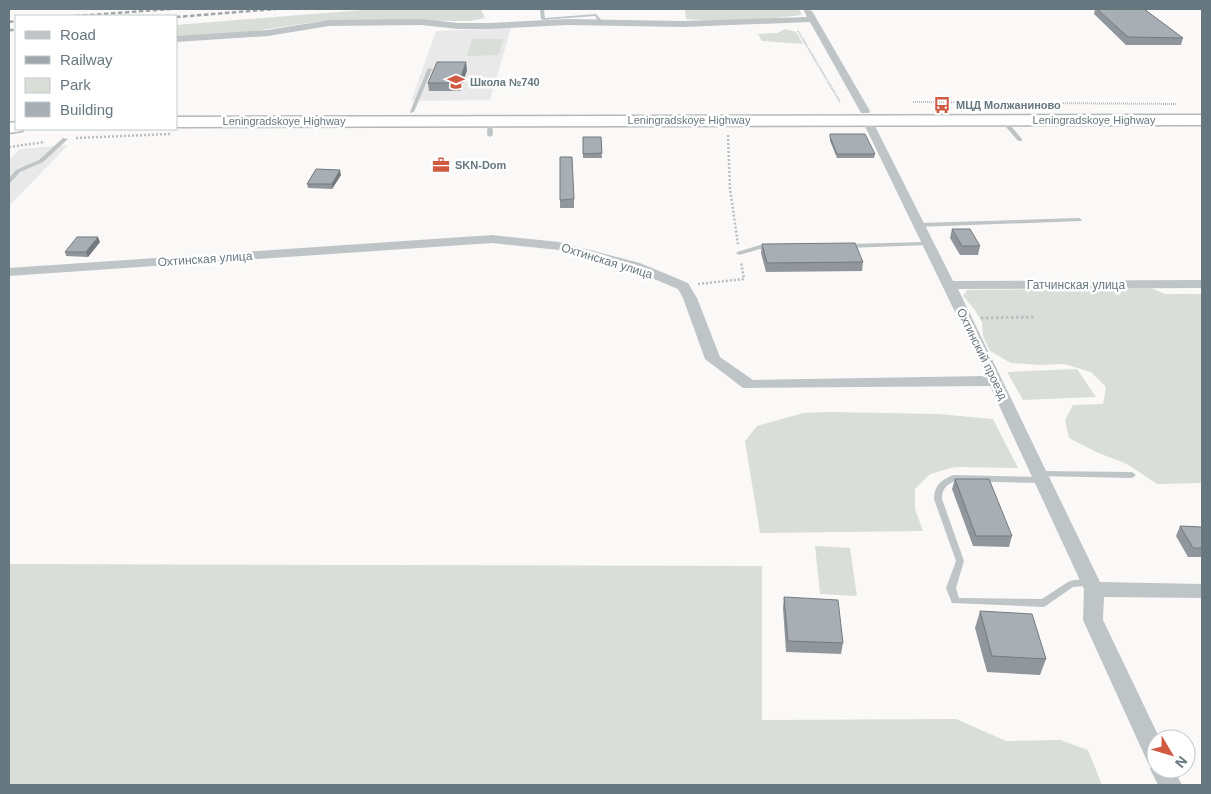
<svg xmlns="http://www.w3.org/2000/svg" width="1211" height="794" font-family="Helvetica,sans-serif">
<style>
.built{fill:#e8e9e8}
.green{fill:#daded8}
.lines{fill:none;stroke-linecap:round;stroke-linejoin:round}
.trunk-casing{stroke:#b3b8ba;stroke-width:3}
.path-far2{stroke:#babec0;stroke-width:2;stroke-dasharray:1 1;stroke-linecap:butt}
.path-far1{stroke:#babec0;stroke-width:2.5;stroke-dasharray:2 2;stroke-linecap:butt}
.path{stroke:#babec0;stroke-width:3;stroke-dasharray:2.5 2.5;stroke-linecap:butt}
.service{fill:#bfc4c7;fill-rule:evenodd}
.minor{fill:#bfc4c7;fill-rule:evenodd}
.trunk{fill:#fff;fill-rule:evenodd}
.rail{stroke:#a0a7ab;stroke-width:2.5;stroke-dasharray:4.5 2.5;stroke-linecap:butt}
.wall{fill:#90969b}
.shaded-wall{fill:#757a7e}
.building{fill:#a7afb4;stroke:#757a7e}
.labels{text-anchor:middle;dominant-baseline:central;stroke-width:5;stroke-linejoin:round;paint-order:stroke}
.far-poi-label{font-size:11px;font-weight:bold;fill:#67777f;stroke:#fff;text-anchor:start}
.far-street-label{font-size:11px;fill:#67777f;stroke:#fff}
.street-label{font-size:12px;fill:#67777f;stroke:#fff}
</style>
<rect width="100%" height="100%" fill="#faf9f8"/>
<!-- built -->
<path class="built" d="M511 28 490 100 411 101 436 31Z
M68 145 10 205H9V160L20 149Z"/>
<!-- green -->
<path class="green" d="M374 9H481L485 18 470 21H321L230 35 176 36V25Z
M680 9H799L802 15C764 20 724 22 686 19L685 10Z
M785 29 796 32 803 44 762 41 758 34 777 33Z
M472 39H503L499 55 467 56Z
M1151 288 1165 294H1202V483L1157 484 1127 464 1096 452 1069 438 1065 420 1073 405 1103 404 1106 387 1091 372 1064 364 1039 365 1011 363 990 351 983 336 982 322 974 309 963 296 967 290Z
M1077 369 1096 397 1023 400 1007 372Z
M830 412 938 414 993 419 1018 468 955 467 930 474 915 489V509L923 531 760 533 745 441 757 426 803 413Z
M815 546 850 548 857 596 820 594Z
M9 564 762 566V720L956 719 1006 741 1060 740 1088 750 1102 785H9Z"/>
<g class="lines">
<!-- trunk casing -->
<g class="trunk-casing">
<path id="trunk" d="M1202 115V125L176 127V117Z
M16 122V129H24L22 131 9 133V123Z"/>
</g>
<!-- path-far2 -->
<path class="path-far2" d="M798 31 840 102
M913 102 1177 104"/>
<!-- path-far1 -->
<path class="path-far1" d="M728 135 730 189 738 244
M76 138 170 134
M9 147 45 142
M698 284 744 279 741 262"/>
<!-- path -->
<path class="path" d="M981 318 1036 317"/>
<!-- service -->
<path class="service" d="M542 9 544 10 545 18 596 14 603 22 600 23 595 16 543 20 541 19 540 10Z
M428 68 432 69 414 112 410 113V112Z
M488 119 492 120 493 135 490 137 487 135Z
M1001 119H1005L1022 139V141H1018L1001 121Z
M63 138 68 139 43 162 20 172 11 182 9 183V178L16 170 39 160Z
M1079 218 1082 220 1081 221 918 227 915 225 918 223Z
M927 242 929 243V245L847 248 844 246 847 244Z
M760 245H770L773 247 770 249H760L739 255 736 253 737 252Z
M1041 471 1132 472 1136 475 1132 478 1038 476 1037 474Z
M954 475 1042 477 1045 478 1046 480 1045 482 1042 483 955 481C946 485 942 489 942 499L964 561 956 588 959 598 1042 599 1068 582C1075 579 1087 579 1094 581L1096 583 1094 585 1073 587 1047 605 1044 607 952 603 946 588 956 561 934 499C934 485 942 479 954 475Z"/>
<!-- minor -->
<path class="minor" d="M805 9 812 11 870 111 869 113H861L860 111 810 22 682 27 568 25 490 29H458L421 25 329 26 268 36 176 42V36L268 30 329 20 421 19 458 23H490L568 19 682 21 807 17 804 11Z
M867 117 872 120 953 281 1202 280V288L958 289 1100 582 1202 584V598L1104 597 1103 620 1160 739H1156V769H1174L1182 785H1158L1150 769 1152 765 1148 763 1083 620 1084 589 990 386 743 388 705 359 683 298 678 289 630 269 559 250 492 243 9 276V268L492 235 559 242 640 263 688 283 697 298 720 357 753 380 986 376 862 120Z"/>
<!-- trunk -->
<use href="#trunk" class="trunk"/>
<!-- rail -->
<path class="rail" d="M76 16 171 9
M176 17 276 9
M9 22 16 21
M9 30H16"/>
</g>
<!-- wall -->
<path class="wall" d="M1095 9H1144L1183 38 1181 45H1126L1094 14Z
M467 70 460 91H429L428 83Z
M830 134 875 154 874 158H837L830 141Z
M583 137H601L602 158H583Z
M341 175 332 189 308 188 307 184Z
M574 199V208H560V200Z
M952 229 980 246 978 255H960L950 238Z
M100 242 88 257 66 256 65 252Z
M762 244 863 262 862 271 766 272 761 253Z
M955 479 1012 536 1009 547 973 546 952 489Z
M1180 526 1202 527V557H1188L1176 536Z
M784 597 843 643 841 654 786 652 783 608Z
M980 611 1046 659 1040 675 987 672 975 628Z"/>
<!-- shaded-wall -->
<path class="shaded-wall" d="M466 62 467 70 460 91 459 83Z
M340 170 341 175 332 189V184Z
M98 237 100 242 88 257 86 252Z"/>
<!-- building -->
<path class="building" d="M1097 9H1144L1183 38 1128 37Z
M437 62H466L459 83H428Z
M830 134H865L875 154H837L830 137Z
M583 137H601L602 153 583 154Z
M560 157H572L574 199 560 200Z
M316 169 340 170 332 184H307Z
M952 229H970L980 246H962Z
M77 237H98L86 252H65Z
M855 243 863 262 767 263 762 244Z
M955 479H989L1012 536H976Z
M1180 526 1202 527V548H1193Z
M784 597 838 600 843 643 788 641Z
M980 611 1032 614 1046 659 992 656Z"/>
<!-- icons -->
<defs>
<g id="school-bare" transform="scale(1.35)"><path d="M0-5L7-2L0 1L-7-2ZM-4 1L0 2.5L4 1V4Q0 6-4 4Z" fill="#d05942" stroke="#fff" stroke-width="2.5" paint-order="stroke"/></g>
<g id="bus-bare" transform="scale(1.35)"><path d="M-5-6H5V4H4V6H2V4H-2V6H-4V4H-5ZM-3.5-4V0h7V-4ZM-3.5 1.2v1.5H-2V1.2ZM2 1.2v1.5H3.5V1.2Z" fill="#d05942" stroke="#fff" stroke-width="2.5" paint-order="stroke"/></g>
<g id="office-bare" transform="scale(1.35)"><path d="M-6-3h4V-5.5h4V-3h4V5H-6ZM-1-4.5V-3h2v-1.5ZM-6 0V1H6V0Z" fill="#d05942" stroke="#fff" stroke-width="2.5" paint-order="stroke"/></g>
</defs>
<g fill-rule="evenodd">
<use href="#school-bare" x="456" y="82"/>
<use href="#bus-bare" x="942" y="105"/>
<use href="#office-bare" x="441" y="165"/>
</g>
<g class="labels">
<!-- far-poi labels -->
<g class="far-poi-label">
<text x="470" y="82">Школа №740</text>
<text x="956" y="105">МЦД Молжаниново</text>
<text x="455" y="165">SKN-Dom</text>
</g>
<!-- far-street labels -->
<g class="far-street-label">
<text x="689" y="120">Leningradskoye Highway</text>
<text x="1094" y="120">Leningradskoye Highway</text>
<text x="284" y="121">Leningradskoye Highway</text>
</g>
<!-- street labels -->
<g class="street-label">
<text transform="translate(205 259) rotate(-4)">Охтинская улица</text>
<text transform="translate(607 261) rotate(17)">Охтинская улица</text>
<text x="1076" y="285">Гатчинская улица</text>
<text transform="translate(982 354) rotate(64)">Охтинский проезд</text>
</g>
</g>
<!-- border -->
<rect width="1211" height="794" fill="none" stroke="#67777f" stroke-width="20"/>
<!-- legend -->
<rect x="15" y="15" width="162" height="115" fill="#ffffff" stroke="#c2c9cc"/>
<rect x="25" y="31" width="25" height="8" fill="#bfc4c7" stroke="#c2c9cc"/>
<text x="60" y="40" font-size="15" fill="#67777f">Road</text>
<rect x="25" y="56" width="25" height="8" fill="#a0a7ab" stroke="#c2c9cc"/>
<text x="60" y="65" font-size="15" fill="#67777f">Railway</text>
<rect x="25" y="78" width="25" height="15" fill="#daded8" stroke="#c2c9cc"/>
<text x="60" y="90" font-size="15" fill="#67777f">Park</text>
<rect x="25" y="102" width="25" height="15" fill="#a7afb4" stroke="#c2c9cc"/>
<text x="60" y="115" font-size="15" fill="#67777f">Building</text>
<!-- north arrow -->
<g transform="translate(1171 754) rotate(128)"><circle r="24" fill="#ffffff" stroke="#c2c9cc"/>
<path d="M0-4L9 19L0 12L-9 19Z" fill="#d05942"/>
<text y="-8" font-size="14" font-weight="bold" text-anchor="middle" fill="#67777f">N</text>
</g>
</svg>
